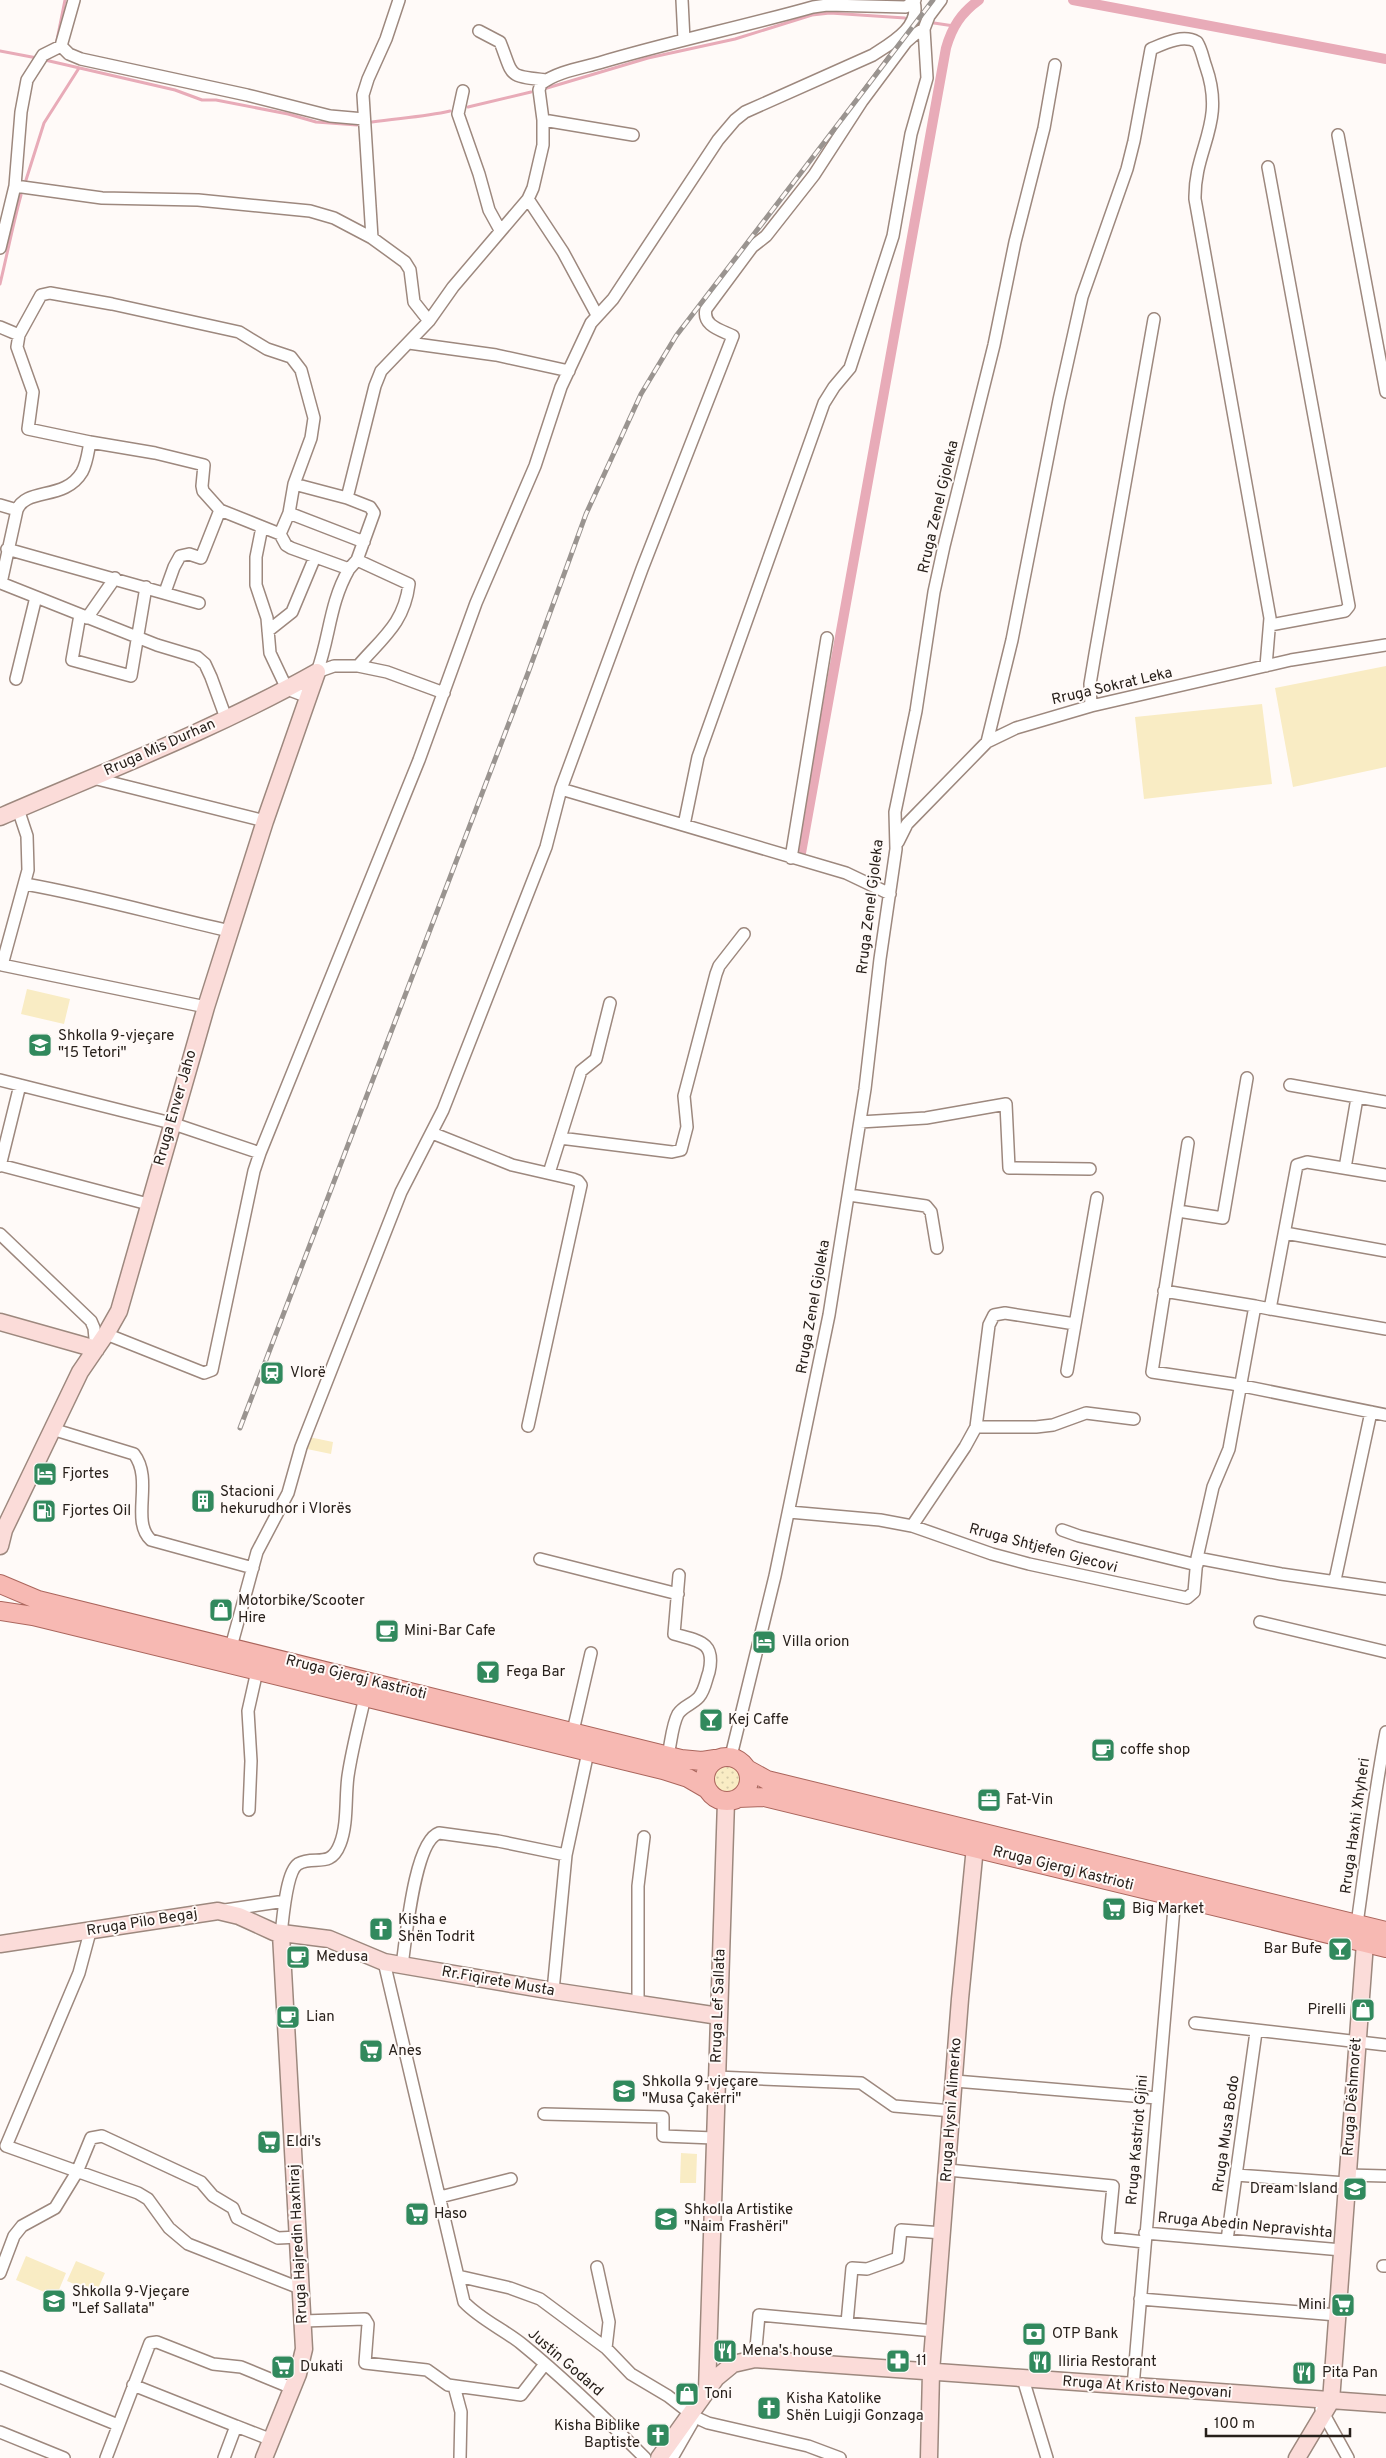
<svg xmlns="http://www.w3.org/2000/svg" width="1386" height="2458" font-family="Overpass,sans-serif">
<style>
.grass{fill:url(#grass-dots)}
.park{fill:#f9ecc4}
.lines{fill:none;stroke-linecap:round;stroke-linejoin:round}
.stream{stroke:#e8abb8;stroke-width:3}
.canal{stroke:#e8abb8;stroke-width:10}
.street-casing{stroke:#9d887e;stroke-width:14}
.secondary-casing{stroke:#9d887e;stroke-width:19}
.primary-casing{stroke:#ab665d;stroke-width:20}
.street{stroke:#fff;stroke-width:11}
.secondary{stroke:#fbdcd9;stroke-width:16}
.primary{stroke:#f7b9b3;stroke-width:18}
.rail-casing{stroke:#9a9490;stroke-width:5}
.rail{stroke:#fffaf8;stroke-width:3;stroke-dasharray:9;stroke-linecap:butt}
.labels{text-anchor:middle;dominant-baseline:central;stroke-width:4;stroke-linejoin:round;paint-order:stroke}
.street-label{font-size:15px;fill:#28201b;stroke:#fffaf8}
.poi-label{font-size:15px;fill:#28201b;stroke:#fffaf8;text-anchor:start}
</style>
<defs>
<pattern id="grass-dots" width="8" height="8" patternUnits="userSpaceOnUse" patternTransform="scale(1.25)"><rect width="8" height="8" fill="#f9ecc4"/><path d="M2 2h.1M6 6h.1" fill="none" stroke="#d5caa8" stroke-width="1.8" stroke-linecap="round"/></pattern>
</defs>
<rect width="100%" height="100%" fill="#fffaf8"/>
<!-- grass -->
<path class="grass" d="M714 1779a13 13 0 1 1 26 0a13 13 0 1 1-26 0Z"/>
<!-- park -->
<path class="park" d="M1386 666V767L1293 787 1275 688Z
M1262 704 1272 784 1144 799 1135 717Z
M27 989 70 999 64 1024 21 1014Z
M309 1437 333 1442 331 1454 307 1449Z
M681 2153 697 2154 696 2183H680Z
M26 2256 66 2273 56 2297 16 2280Z
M76 2261 105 2273 96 2293 67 2281Z"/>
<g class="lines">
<!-- stream -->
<path class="stream" d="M934 23 954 26
M57 40 65 0
M0 51 37 58
M45 60 175 90 202 100H216L288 114 316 122 357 125
M547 88 648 58 735 39 812 15 830 13 905 18
M468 107 531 92
M372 122C399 118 424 117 450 111
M26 180 44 123 79 68
M0 284C7 255 13 224 21 195"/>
<!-- canal -->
<path class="canal" d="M1073 0 1386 59
M801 853 946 48C952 27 961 13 979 0"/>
<!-- street casing -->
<g class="street-casing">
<path id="street" d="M399 0 386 39 368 79 363 95 372 238 405 262 410 270 414 302 429 321
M682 0 684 40
M479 31 500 42C514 77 506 76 547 80
M61 46 69 54 81 59 247 95 330 116 364 119
M463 91 458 114 479 174 489 210 500 230
M543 120 633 135
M1338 135 1386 392
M1268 167 1349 606 1345 611 1270 625
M15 186 102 198 198 200 310 211 334 218 372 238
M528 199 563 252 597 315
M0 248 15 186 21 112 27 80 43 55 61 46 74 0
M0 327 19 335 41 295 50 293 112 304 239 332 267 349 291 357 301 370 314 418 311 438 294 484
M19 335 17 347 33 392 28 429 90 442
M409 343 496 355 569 371
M347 498 294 484 289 513 280 534 286 545 291 548 349 569 357 560
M0 505 17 510C26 487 65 501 82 472 87 463 88 452 90 442L155 453 204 465 202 486 203 491 220 510 280 534
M17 510 1 583 157 645 197 657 205 664 211 677 226 718
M289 513 364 542
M262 527 256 557V585L267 618 270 653 287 689 308 697
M7 549 199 603
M165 592 174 567 180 556 189 554 201 558 220 510
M80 615 72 660 131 676 146 587
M87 618 115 578
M268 631 292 612 315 557
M358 666 387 672 444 693
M317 672 334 666H358C382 638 404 624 409 584L357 560 374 513 370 507 347 498 375 386 381 371 429 321 453 287 528 199 533 188 543 145V120L539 90 541 84C556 72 581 68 599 63 669 42 742 27 813 7L827 5 906 7 915 0
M317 672C330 637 329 604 349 569
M16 679 36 597
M1091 706 1090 684 1095 654 1154 319
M987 742 1012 640 1059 400 1082 297 1127 169 1134 141 1151 49C1165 43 1183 34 1197 42 1202 50 1203 59 1206 67 1226 124 1194 148 1195 199L1270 618 1266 666
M93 778 265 821
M561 789 642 569 733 336C721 330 702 326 706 309L752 247 766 236 814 175 862 101 906 42 914 35 924 29
M18 809 27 836 28 870 2 965 206 1007
M684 825 698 757 824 403 834 387 850 368 893 236 911 134 927 78 924 29 929 16 941 0
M898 842 907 824 987 742 1016 728 1091 706 1291 660 1386 645
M791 858 827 638
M25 884C94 896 162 916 230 931
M0 1080 171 1123 260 1153
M1290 1085 1386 1102
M860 1122 926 1118 1006 1104 1009 1168 1090 1169
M432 1133 512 1165 573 1179 578 1181 581 1185 528 1426
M560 1138 672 1152 681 1150 687 1127 684 1096 716 974 719 966 744 934
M1188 1143 1152 1372 1233 1384 1386 1415
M0 1165 148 1204
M0 1166 20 1085
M1345 1168 1357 1098
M549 1173 581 1071 596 1059 610 1003
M1386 1175 1307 1162 1297 1165 1270 1309 1386 1329
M849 1195 926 1206 931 1212 937 1248
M1178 1211 1223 1218 1247 1078
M1285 1233 1386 1251
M0 1234 91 1321 94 1328 96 1349
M1164 1291 1255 1306
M1270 1309 1255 1306 1229 1449 1213 1487 1197 1558 1281 1574 1386 1589
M106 1334 204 1373 212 1370 254 1171 260 1153 419 760 476 603 535 466 561 387 591 323 613 299 718 140 735 120 745 112 873 55C891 43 921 27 914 2
M1067 1371 1097 1198
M976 1427H1036L1053 1425 1086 1413 1134 1419
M52 1429 134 1454C154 1480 130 1521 151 1540L253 1568
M789 1512 880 1520 912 1526 992 1554 1029 1564 1187 1598 1194 1592 1197 1558
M912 1526 965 1447 976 1427 989 1325 994 1315 1005 1313 1075 1324
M1062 1530 1079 1536 1197 1565
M540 1559 678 1594
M1335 1580 1371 1412
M1260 1622 1386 1652
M231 1647 257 1552 288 1493 301 1447 401 1192 443 1110 546 847 561 789 846 873 890 894
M573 1731 591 1653
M668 1755C671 1743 672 1725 678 1714 683 1706 693 1704 699 1697 705 1690 706 1680 709 1672 716 1641 698 1641 674 1634L679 1575
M731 1756 775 1576 829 1315 865 1089 880 959 896 849 895 812 916 711 934 592 944 546 994 345 1015 242 1044 128 1055 65
M249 1810 251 1761 248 1711 257 1671
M225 1910 285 1901
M1357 1924C1366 1860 1374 1796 1386 1732
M90 1932 79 1973 6 2146 138 2193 148 2199 169 2228 188 2244 302 2289
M281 1934C283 1919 286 1872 298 1864 314 1854 330 1870 340 1844 348 1824 345 1797 348 1776 352 1749 359 1723 365 1697
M384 1962 464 2302C481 2320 505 2330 523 2345 566 2380 606 2419 645 2458
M402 1965C406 1940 414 1841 439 1833L498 1841 566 1855
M553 1991 566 1855 588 1752
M638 2004V1886L644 1837
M1195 2023 1386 2045
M716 2077 861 2083 894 2106 952 2111
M955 2081 1157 2098
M544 2114 663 2117V2136L714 2138
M948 2170 1113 2186 1108 2238 1144 2242
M1236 2175 1346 2183
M1347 2175 1386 2176
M440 2197 511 2179
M1145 2233 1342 2250
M1227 2240 1256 2032
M1383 2266H1386
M597 2267 609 2322 606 2348 631 2374 668 2396 695 2417 708 2423 808 2446 840 2458
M0 2273 14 2236 22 2226 55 2208 77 2172 91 2138 102 2136 201 2182 213 2196 233 2208 237 2218 278 2238 299 2237
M458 2276 510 2288 540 2299 606 2348
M1140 2299 1337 2315
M303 2321 365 2319 368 2324 365 2363 427 2370 448 2385 521 2395 545 2364
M847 2323 852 2268 867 2269 898 2258 901 2230 943 2233
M755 2359 759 2315 934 2331
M0 2377 118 2425
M1023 2379 1047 2458
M133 2385 236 2426
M454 2386 461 2412 460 2458
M1133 2387 1175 1896
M1321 2409 1348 2458
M0 2432 64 2458
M106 2458 150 2343 157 2342 213 2364 241 2367 292 2388
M224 2458 236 2426 272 2440
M672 2458 692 2423"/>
</g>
<!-- secondary casing -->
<g class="secondary-casing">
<path id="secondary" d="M0 817C106 771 216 729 317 672
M0 1322 96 1349
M0 1546 4 1530 80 1372 106 1334 119 1311 206 1007 265 821 317 672
M0 1944 218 1911 239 1916 274 1932 329 1939 384 1962 553 1991 719 2016
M707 2391 726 1801
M264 2458 298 2374 304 2349 281 1934
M659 2458 716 2378 733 2364 755 2359 1386 2404
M929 2458 931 2372 960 1999 975 1847
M1297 2458 1331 2401 1365 1943"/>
</g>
<!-- primary casing -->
<g class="primary-casing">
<path id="primary" d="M0 1584 38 1600 681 1759 702 1761 715 1759
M0 1611 33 1616 663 1770 688 1778 707 1789
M705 1779a22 22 0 1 1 44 0a22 22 0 1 1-44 0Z
M747 1769 767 1780 1386 1931
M738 1798 764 1797 1386 1948"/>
</g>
<!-- street -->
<use href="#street" class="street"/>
<!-- secondary -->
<use href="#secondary" class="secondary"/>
<!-- primary -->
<use href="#primary" class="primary"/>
<!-- rail casing -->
<g class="rail-casing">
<path id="rail" d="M240 1428 528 673 586 514 641 394 676 336 933 0"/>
</g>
<!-- rail -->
<use href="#rail" class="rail"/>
</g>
<!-- icons -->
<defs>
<g id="school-square" transform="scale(1.25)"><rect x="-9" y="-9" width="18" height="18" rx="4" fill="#31895d" stroke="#fffaf8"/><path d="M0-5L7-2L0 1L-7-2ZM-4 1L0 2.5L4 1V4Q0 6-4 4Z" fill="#fff"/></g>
<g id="station-square" transform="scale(1.25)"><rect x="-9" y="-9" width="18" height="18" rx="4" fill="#31895d" stroke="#fffaf8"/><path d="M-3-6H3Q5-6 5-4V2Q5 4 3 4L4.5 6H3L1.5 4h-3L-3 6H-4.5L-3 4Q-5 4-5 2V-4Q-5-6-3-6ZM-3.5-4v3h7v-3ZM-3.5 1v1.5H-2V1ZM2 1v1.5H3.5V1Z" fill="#fff"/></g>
<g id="hotel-square" transform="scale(1.25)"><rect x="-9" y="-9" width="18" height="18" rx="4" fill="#31895d" stroke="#fffaf8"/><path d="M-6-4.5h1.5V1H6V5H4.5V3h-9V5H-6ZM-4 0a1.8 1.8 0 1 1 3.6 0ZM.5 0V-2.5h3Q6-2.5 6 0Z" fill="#fff"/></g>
<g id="building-square" transform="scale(1.25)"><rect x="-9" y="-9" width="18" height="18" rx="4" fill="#31895d" stroke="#fffaf8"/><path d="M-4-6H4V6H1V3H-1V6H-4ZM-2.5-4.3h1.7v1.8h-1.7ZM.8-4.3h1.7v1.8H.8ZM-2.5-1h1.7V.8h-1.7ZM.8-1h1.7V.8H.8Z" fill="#fff"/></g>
<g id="fuel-square" transform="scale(1.25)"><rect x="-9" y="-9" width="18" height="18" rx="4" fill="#31895d" stroke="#fffaf8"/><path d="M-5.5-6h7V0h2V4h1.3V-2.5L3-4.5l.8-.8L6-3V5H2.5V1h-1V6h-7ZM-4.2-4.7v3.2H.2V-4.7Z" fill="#fff"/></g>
<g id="shop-square" transform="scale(1.25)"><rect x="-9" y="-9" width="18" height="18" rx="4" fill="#31895d" stroke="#fffaf8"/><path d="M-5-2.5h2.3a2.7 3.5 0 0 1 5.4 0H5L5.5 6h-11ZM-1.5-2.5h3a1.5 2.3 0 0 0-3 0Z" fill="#fff"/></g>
<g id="cafe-square" transform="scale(1.25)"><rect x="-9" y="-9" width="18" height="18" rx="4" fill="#31895d" stroke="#fffaf8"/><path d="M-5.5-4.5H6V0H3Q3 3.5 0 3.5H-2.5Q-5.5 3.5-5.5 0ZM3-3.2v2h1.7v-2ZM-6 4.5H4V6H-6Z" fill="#fff"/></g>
<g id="bar-square" transform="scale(1.25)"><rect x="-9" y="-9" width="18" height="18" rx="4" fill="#31895d" stroke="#fffaf8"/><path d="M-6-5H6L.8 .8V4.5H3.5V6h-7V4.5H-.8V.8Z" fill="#fff"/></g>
<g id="office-square" transform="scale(1.25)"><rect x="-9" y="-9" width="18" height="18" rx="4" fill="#31895d" stroke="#fffaf8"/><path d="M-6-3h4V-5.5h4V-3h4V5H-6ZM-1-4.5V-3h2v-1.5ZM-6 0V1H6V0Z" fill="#fff"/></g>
<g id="supermarket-square" transform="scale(1.25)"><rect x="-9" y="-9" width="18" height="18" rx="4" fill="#31895d" stroke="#fffaf8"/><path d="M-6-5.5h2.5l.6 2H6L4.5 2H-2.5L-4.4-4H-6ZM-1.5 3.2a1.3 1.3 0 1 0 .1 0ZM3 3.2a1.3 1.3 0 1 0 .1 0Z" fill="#fff"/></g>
<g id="church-square" transform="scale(1.25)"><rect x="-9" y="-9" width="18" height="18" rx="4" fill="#31895d" stroke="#fffaf8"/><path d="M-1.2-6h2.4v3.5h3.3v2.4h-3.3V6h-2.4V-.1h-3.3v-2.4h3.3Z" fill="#fff"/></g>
<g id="bank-square" transform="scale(1.25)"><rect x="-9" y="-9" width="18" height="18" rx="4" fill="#31895d" stroke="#fffaf8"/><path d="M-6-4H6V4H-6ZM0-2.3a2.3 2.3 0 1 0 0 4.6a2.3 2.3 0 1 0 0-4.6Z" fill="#fff"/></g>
<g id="restaurant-square" transform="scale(1.25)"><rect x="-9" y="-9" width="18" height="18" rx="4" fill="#31895d" stroke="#fffaf8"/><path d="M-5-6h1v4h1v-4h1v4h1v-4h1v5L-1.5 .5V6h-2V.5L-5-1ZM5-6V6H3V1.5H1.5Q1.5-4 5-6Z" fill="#fff"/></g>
<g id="pharmacy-square" transform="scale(1.25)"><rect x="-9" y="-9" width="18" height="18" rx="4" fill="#31895d" stroke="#fffaf8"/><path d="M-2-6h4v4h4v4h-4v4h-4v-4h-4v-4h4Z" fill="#fff"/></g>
</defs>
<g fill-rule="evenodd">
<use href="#school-square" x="40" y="1045"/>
<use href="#station-square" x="272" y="1373"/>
<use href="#hotel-square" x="45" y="1474"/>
<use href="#building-square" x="203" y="1501"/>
<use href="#fuel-square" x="44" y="1511"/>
<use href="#shop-square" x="221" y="1610"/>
<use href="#cafe-square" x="387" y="1631"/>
<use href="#hotel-square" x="764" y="1642"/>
<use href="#bar-square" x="488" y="1672"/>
<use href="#bar-square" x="711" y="1720"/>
<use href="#cafe-square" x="1103" y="1750"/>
<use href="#office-square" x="989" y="1800"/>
<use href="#supermarket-square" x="1114" y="1909"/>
<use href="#church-square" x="381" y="1929"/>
<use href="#bar-square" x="1340" y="1949"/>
<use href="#cafe-square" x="298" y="1957"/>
<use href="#shop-square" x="1363" y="2010"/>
<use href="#cafe-square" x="288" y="2017"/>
<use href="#supermarket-square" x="371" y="2051"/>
<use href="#school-square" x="624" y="2091"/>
<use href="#supermarket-square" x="269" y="2142"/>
<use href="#school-square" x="1355" y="2189"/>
<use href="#supermarket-square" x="417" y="2214"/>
<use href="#school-square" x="666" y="2219"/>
<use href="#school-square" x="54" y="2301"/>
<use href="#supermarket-square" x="1343" y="2305"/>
<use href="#bank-square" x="1034" y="2334"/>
<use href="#restaurant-square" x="725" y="2351"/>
<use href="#pharmacy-square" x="898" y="2361"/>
<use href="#restaurant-square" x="1040" y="2362"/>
<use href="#supermarket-square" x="283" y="2367"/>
<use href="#restaurant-square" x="1304" y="2373"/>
<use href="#shop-square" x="687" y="2394"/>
<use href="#church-square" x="769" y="2408"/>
<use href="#church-square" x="658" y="2435"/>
</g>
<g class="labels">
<!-- street labels -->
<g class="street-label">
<text transform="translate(939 507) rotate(-77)">Rruga Zenel Gjoleka</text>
<text transform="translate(1112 687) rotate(-13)">Rruga Sokrat Leka</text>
<text transform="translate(160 748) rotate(-24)">Rruga Mis Durhan</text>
<text transform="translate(871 907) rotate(-83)">Rruga Zenel Gjoleka</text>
<text transform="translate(176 1108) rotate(-74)">Rruga Enver Jaho</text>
<text transform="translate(814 1307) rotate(-80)">Rruga Zenel Gjoleka</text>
<text transform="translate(1043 1549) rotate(15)">Rruga Shtjefen Gjecovi</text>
<text transform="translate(356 1678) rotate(14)">Rruga Gjergj Kastrioti</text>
<text transform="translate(1356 1826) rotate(-82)">Rruga Haxhi Xhyheri</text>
<text transform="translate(1063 1869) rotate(14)">Rruga Gjergj Kastrioti</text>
<text transform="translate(142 1923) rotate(-9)">Rruga Pilo Begaj</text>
<text transform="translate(498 1982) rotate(10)">Rr.Fiqirete Musta</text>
<text transform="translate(719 2006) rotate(-88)">Rruga Lef Sallata</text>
<text transform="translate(1353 2097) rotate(-86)">Rruga Dëshmorët</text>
<text transform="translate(952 2110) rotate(-86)">Rruga Hysni Alimerko</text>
<text transform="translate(1227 2134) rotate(-82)">Rruga Musa Bodo</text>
<text transform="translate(1138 2140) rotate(-85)">Rruga Kastriot Gjini</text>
<text transform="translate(1245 2226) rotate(5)">Rruga Abedin Nepravishta</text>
<text transform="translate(299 2244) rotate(-93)">Rruga Hajredin Haxhiraj</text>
<text transform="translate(565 2363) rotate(41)">Justin Godard</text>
<text transform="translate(1147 2388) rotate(4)">Rruga At Kristo Negovani</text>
</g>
<!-- poi labels -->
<g class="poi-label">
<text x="58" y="1036">Shkolla 9-vjeçare<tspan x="58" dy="17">"15 Tetori"</tspan></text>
<text x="290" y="1373">Vlorë</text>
<text x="62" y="1474">Fjortes</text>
<text x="220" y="1492">Stacioni<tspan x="220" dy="17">hekurudhor i Vlorës</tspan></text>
<text x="62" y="1511">Fjortes Oil</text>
<text x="238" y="1601">Motorbike/Scooter<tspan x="238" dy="17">Hire</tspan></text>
<text x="404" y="1631">Mini-Bar Cafe</text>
<text x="782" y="1642">Villa orion</text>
<text x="506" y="1672">Fega Bar</text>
<text x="728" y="1720">Kej Caffe</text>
<text x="1120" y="1750">coffe shop</text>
<text x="1006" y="1800">Fat-Vin</text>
<text x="1132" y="1909">Big Market</text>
<text x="398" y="1920">Kisha e<tspan x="398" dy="17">Shën Todrit</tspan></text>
<text x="1322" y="1949" text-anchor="end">Bar Bufe</text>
<text x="316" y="1957">Medusa</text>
<text x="1346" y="2010" text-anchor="end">Pirelli</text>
<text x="306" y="2017">Lian</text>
<text x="388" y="2051">Anes</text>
<text x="642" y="2082">Shkolla 9-vjeçare<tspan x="642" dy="17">"Musa Çakërri"</tspan></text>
<text x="286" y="2142">Eldi's</text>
<text x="1338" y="2189" text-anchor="end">Dream Island</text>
<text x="684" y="2210">Shkolla Artistike<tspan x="684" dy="17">"Naim Frashëri"</tspan></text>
<text x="434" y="2214">Haso</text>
<text x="72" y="2292">Shkolla 9-Vjeçare<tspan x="72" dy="17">"Lef Sallata"</tspan></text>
<text x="1326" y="2305" text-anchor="end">Mini</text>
<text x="1052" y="2334">OTP Bank</text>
<text x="742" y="2351">Mena's house</text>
<text x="916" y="2361">11</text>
<text x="1058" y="2362">Iliria Restorant</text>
<text x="300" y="2367">Dukati</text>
<text x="1322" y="2373">Pita Pan</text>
<text x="704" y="2394">Toni</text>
<text x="786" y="2399">Kisha Katolike<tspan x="786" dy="17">Shën Luigji Gonzaga</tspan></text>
<text x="640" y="2426" text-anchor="end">Kisha Biblike<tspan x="640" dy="17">Baptiste</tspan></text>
</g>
</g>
<!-- scale -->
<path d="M1206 2428v8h144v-8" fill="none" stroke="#28201b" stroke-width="2.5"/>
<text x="1214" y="2428" font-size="15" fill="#28201b" stroke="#fffaf8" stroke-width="4" paint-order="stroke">100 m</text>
</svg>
